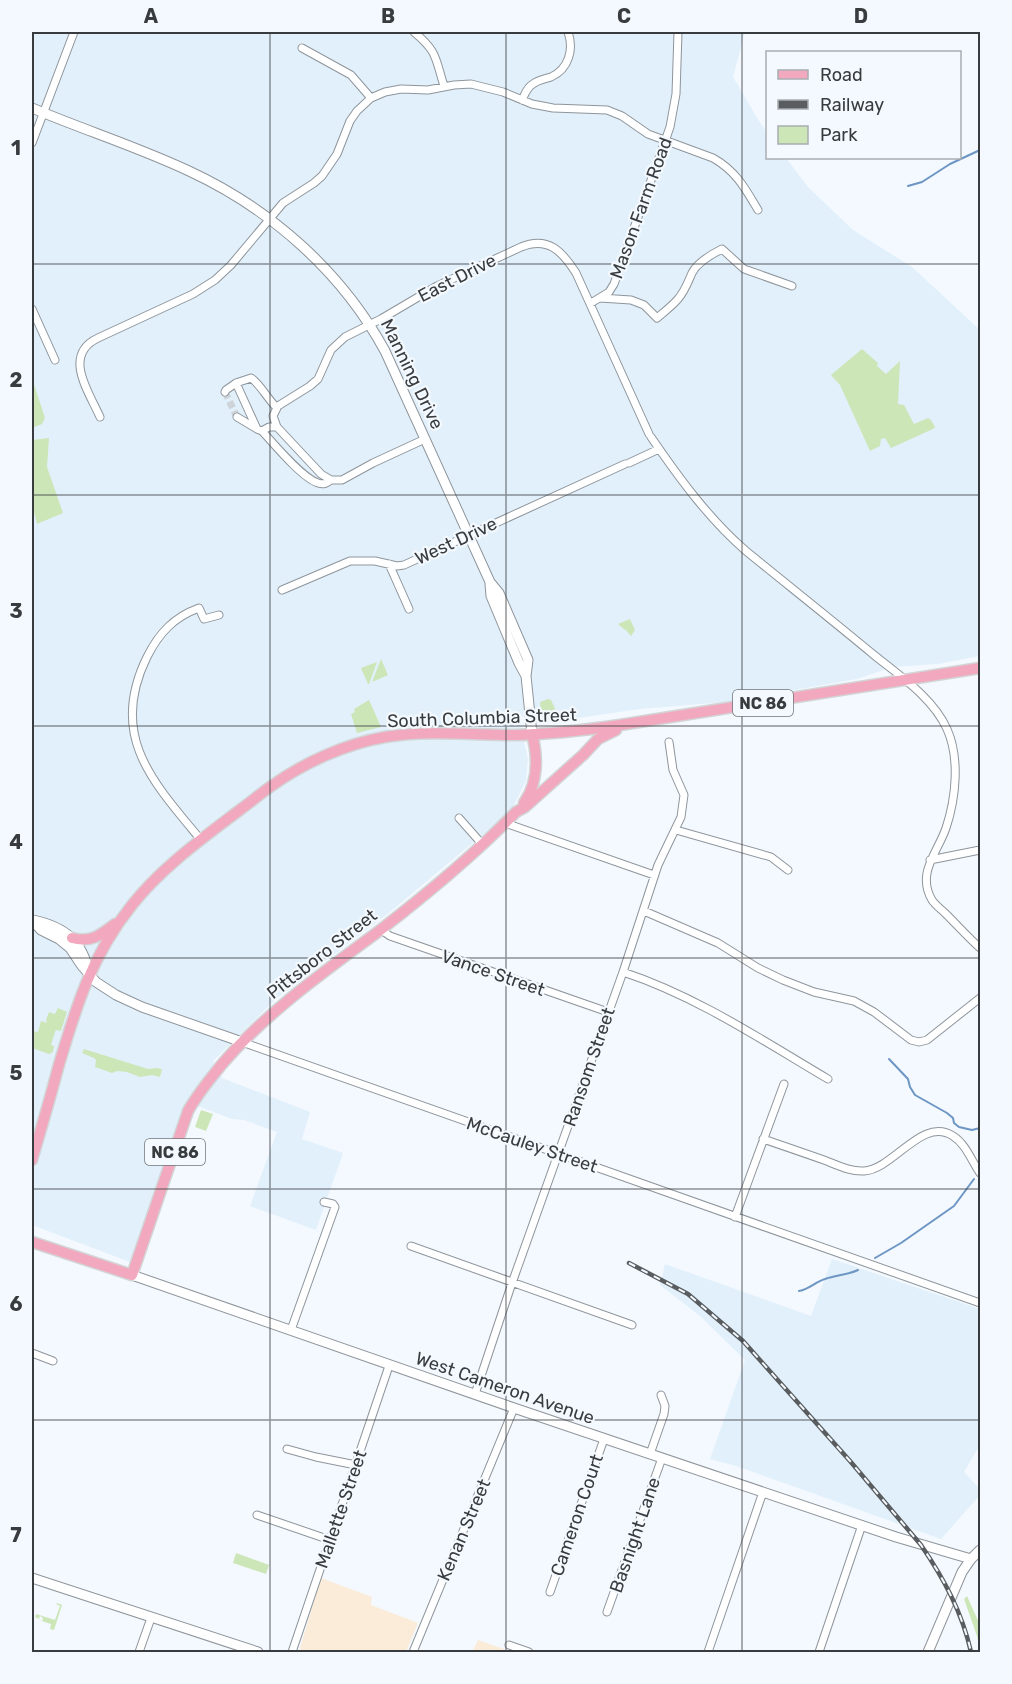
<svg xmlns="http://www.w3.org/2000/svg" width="1012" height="1684" font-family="Rubik,sans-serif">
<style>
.commercial{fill:#fbecd9}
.built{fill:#e2f0fb}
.green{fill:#cce6b8}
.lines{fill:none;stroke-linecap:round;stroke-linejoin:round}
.stream{stroke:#6d96c4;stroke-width:2}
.street-tunnel{stroke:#ced3d8;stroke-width:7;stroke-dasharray:7 3.5;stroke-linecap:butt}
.street-casing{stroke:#8e959b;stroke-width:9}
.secondary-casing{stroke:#8e959b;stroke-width:11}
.primary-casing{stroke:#d3d4d5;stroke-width:13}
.street{stroke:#fff;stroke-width:7}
.secondary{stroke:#fff;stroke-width:9}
.primary{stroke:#f2a8bf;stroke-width:10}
.rail-casing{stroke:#595d60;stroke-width:4.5}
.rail{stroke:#f3f9fe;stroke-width:2;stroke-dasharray:7;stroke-linecap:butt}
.grid{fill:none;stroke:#393c3e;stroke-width:1.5;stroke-opacity:0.55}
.labels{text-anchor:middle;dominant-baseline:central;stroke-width:4.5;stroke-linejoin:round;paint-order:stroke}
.shield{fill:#f3f9fe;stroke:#717578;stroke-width:1.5}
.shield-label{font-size:16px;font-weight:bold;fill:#393c3e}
.street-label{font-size:18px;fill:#393c3e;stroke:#f3f9fe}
.neatline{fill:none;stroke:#393c3e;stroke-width:2}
.grid-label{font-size:20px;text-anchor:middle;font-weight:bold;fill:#393c3e}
</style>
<rect width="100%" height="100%" fill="#f3f9fe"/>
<!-- commercial -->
<path class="commercial" d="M321 1578 372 1597 371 1605 418 1623 406 1652H302L300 1648Z
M478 1640 507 1650 513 1652H472Z"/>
<!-- built -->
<path class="built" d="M32 32H745L733 77 759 121 767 133 768 158H786L808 187 853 230 912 267 980 330V656L938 664 892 667 857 679 726 702 640 709 578 718 518 716 528 759 526 781 511 811 390 912 276 999 213 1061 222 1078 310 1112 302 1139 343 1153 316 1230 250 1206 277 1132 244 1120 232 1119 187 1102 130 1262 32 1225Z
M832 1259 980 1309V1445L964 1472 980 1489V1495L941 1539 736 1466 710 1459 745 1360 700 1316 660 1285 665 1264 811 1316Z"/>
<!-- green -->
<path class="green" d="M862 349 878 363 877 366 886 374 900 361 898 404 904 405 914 424 928 418 931 420 935 427 933 429 891 448 885 438 881 439 880 446 870 451 840 385 831 375Z
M32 378 45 418 42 424 32 428Z
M49 438 47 467 63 513 37 524 32 504V440Z
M630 619 635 630 631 636 625 629V630L618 624Z
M381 659 388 675 372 682Z
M377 662 369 684H368L361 668Z
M548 699 551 700 557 713H562L565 719C549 724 541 718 540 702Z
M369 700 381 727 357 733 351 714 355 712 354 709Z
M58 1008 67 1012 61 1031 56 1030 55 1032 51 1045 54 1046 53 1052 49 1054 32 1048V1031L38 1032 41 1021 47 1023 46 1020 49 1012 55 1014Z
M84 1049 148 1069 157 1068 162 1069 160 1077 152 1075 140 1077 127 1072 117 1071 112 1073 95 1067 96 1060 94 1058 82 1053Z
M201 1110 213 1114 206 1131 195 1127Z
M236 1553 269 1565 266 1574 233 1563Z
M967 1596 980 1625V1651L977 1636 964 1599Z
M57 1603 62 1605 54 1630 50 1629 51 1624 42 1621 43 1618 40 1616 39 1619 35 1617 36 1614 55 1620 60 1606 56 1604Z"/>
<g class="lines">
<!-- stream -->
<path class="stream" d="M908 186 922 182 950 164 980 150
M889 1059 908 1079 910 1087 915 1095 947 1113 953 1118 954 1123 959 1127 972 1130 980 1128
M875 1258 901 1243 954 1206 974 1179
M799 1291C810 1289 815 1282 825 1279 836 1275 847 1275 858 1270"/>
<!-- street-tunnel -->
<path class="street-tunnel" d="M225 392 237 417"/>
<!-- street casing -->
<g class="street-casing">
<path id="street" d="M414 32C438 52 435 58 444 86
M302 48 351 75 371 98
M522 100C525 94 527 87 533 84 538 80 545 79 551 77 569 69 574 49 568 32
M32 143 74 32
M600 298 631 300 644 305 657 318C664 312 672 306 678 299 685 291 688 282 692 273 697 263 712 254 722 249L744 269 792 286
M591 303 609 292 614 284 670 127 676 94 678 32
M32 309 55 360
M236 383 257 429
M225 392 226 390 236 383 251 378C260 384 267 398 276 407
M100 417C89 392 62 355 98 338L193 294 215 280 231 265 283 203 314 183 322 176 337 154 350 121 357 111 371 98 385 92 401 89 428 90 454 85 471 84 503 92 532 104 553 108 607 110 622 116 648 134 713 158C736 171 745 188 758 210
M237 417 257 429 262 431 269 427H277
M262 431C274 444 302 478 318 483 324 485 327 483 331 480
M651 437C679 478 709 519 746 551 789 586 832 620 874 655 900 676 933 698 947 729 960 758 956 798 946 828 938 852 916 873 932 900 935 905 941 909 945 913 957 925 968 937 980 948
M425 439 373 463 342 480H331L321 474 277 427 273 416 278 406 310 386 318 379 331 350 345 337 381 319 437 286 521 247C548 236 562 251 576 273L649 434
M629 463 659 449
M389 564 409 609
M282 590 350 561H375L397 566 404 565 625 464
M459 818 482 844
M505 823 654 875
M676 830 771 857 788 870
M201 840C153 782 108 736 147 657 159 633 174 617 199 608L204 619 219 615
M930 860 980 850
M644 911 718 943 758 968 783 980 814 992 854 1001 874 1012 911 1040 919 1042 927 1040 980 998
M380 929 390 936 608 1012
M623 972C696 996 762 1040 828 1079
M242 1042 980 1303
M763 1139C784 1146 804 1153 824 1160 837 1165 851 1172 864 1171 894 1169 922 1116 953 1136 966 1144 972 1162 980 1173
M735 1217 784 1084
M411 1246 632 1325
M291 1330 335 1207 333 1204 324 1202
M32 1353 53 1361
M475 1394 512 1283 623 972 658 865 681 817 684 795 673 770 669 742
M287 1449 316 1457 356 1465
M650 1454 664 1414 665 1406 661 1395
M257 1515 330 1540
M550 1592 604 1439
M607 1612 662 1458
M509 1645 529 1652
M139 1652 151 1618
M292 1652 389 1366
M413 1652 514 1408
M708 1652 763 1492
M819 1652 862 1525"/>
</g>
<!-- secondary casing -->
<g class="secondary-casing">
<path id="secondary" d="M32 108C84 130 138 147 189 171 271 209 342 272 385 351L490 582 499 593 528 660 526 676 532 734
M490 584 491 596 519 663 526 676
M32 920 41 930 59 939 70 948 82 966 96 982 116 995 142 1007 242 1042
M33 920C65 927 83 941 89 974
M132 1275 514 1408 896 1537 971 1559
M32 1578 258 1652
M928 1652 962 1572 971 1559 980 1550"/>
</g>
<!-- primary casing -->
<g class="primary-casing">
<path id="primary" d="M524 803C538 783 538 757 532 734
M72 938C91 943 101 935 115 924
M32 1160C41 1129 50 1099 58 1068 76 1007 91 956 132 905 162 867 203 838 241 809 251 802 260 794 270 787 303 763 345 744 385 737 429 730 473 735 516 735 551 734 586 730 620 725L980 668
M32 1242 132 1275 188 1111C198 1093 210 1079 223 1063 268 1011 324 972 379 931 427 894 474 855 516 812L525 807 583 755 598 739 616 730"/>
</g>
<!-- street -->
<use href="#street" class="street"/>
<!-- secondary -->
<use href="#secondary" class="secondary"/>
<!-- primary -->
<use href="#primary" class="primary"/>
<!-- rail casing -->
<g class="rail-casing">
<path id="rail" d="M629 1263 688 1294 743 1341 850 1461 921 1545C944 1579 962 1612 971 1652"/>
</g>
<!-- rail -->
<use href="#rail" class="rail"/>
</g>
<!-- grid -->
<path class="grid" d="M270 32V1652M506 32V1652M742 32V1652M32 264H980M32 495H980M32 726H980M32 958H980M32 1189H980M32 1420H980"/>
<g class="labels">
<!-- shield labels -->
<g class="shield">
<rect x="733" y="690" width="60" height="26" rx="4.5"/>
<rect x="145" y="1139" width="60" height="26" rx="4.5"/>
</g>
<g class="shield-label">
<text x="763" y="703">NC 86</text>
<text x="175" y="1152">NC 86</text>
</g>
<!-- street labels -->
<g class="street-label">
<text transform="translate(641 208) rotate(-70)">Mason Farm Road</text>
<text transform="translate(457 278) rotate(-27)">East Drive</text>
<text transform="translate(412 374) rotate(64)">Manning Drive</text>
<text transform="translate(456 541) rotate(-25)">West Drive</text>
<text transform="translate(482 718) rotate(-2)">South Columbia Street</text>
<text transform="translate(322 954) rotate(-38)">Pittsboro Street</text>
<text transform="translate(493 973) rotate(19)">Vance Street</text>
<text transform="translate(589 1067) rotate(-71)">Ransom Street</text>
<text transform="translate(532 1145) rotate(19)">McCauley Street</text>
<text transform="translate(505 1388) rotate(19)">West Cameron Avenue</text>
<text transform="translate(341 1509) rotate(-71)">Mallette Street</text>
<text transform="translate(577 1515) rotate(-71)">Cameron Court</text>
<text transform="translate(464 1530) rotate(-67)">Kenan Street</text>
<text transform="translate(635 1535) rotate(-71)">Basnight Lane</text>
</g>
</g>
<!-- border -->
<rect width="1012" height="1684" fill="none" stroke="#f3f9fe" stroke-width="66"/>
<!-- legend -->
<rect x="766" y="51" width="195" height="108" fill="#f3f9fe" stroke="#a9adb1" stroke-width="1.5"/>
<rect x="778" y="70" width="30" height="9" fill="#f2a8bf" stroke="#a9adb1" stroke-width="1.5"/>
<text x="820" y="81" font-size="18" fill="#393c3e">Road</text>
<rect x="778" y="100" width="30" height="9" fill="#595d60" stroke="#a9adb1" stroke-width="1.5"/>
<text x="820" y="111" font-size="18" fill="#393c3e">Railway</text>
<rect x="778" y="126" width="30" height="18" fill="#cce6b8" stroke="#a9adb1" stroke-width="1.5"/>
<text x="820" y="141" font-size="18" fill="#393c3e">Park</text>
<rect x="33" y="33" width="946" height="1618" class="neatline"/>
<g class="grid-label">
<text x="151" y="23">A</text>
<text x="388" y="23">B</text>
<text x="624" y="23">C</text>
<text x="861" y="23">D</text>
<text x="16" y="155">1</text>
<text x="16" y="387">2</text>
<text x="16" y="618">3</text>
<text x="16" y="849">4</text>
<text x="16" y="1080">5</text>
<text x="16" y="1311">6</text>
<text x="16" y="1542">7</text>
</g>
</svg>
